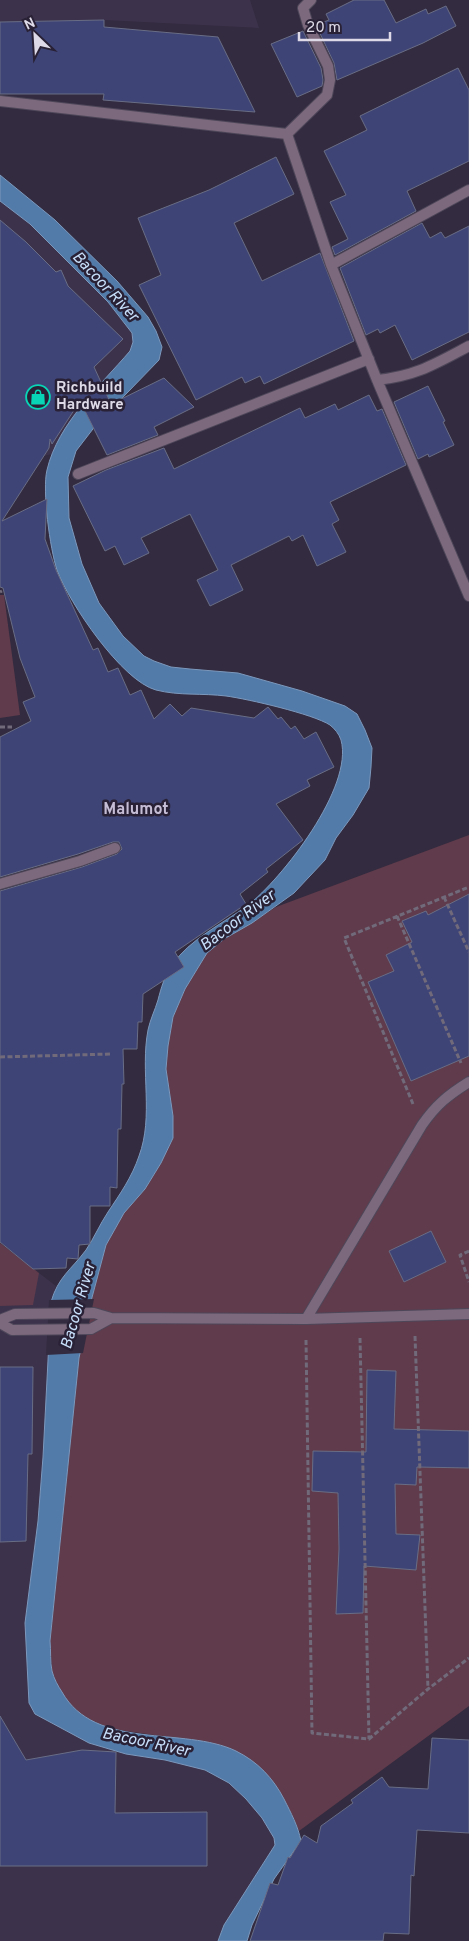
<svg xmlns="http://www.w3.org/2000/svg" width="469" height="1941" font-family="Overpass,sans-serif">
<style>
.built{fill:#3c324c}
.green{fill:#5f3b4b}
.water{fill:#527ba9;stroke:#7c98bc}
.pier{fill:#332b3f}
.building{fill:#3e4476;stroke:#696d85}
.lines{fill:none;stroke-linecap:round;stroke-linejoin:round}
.lane-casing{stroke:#4e475a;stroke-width:12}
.street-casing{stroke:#4e475a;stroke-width:12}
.path{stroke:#706a7b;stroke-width:3;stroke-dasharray:5 2.5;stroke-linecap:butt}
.lane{stroke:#7d697d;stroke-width:10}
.street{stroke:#7d697d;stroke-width:10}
.labels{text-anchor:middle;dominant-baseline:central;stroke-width:5;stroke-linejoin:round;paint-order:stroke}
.poi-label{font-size:15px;font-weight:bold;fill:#dedae7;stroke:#292135;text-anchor:start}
.water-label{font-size:16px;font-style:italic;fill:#c8e0fb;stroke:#292135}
.neighbourhood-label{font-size:16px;font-weight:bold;fill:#c5bcd5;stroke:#292135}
</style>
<rect width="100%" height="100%" fill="#332b3f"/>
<!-- built -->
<path class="built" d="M0 0H250L259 28 104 20 0 22Z
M0 201 30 224 108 302 132 333 133 342 130 351 90 397 67 426 52 454 0 466Z
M0 1243 56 1286 51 1302 43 1457 38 1521 25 1623 29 1703 35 1714 89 1743 126 1754 165 1760 205 1770 229 1783 246 1799 262 1818 272 1831 275 1838V1845L224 1925 218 1941H0Z"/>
<!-- green -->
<path class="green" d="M0 595H4L20 715 0 718Z
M469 835V1706L299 1831 291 1813 236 1751 210 1743 112 1729 83 1717 66 1700 57 1685 52 1672 50 1641 79 1357 90 1305 106 1245 124 1213 145 1189 161 1163 173 1138V1116L166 1069 168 1046 173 1017 185 989 207 953 224 939 276 907Z
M0 1243 39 1273 33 1305 0 1306Z"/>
<!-- water -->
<path class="water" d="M0 175 55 220 117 281 148 317 156 331 162 347 159 360 96 425 76 451 68 477 69 518 82 564 99 603 123 636 144 656 154 661 171 667 190 669 238 673 302 691 345 706 357 714 365 730 372 748 371 767 369 788 353 815 336 838 325 860 294 893 252 923 224 939 207 953 185 989 173 1017 168 1046 166 1069 173 1116V1138L161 1163 145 1189 124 1213 106 1245 90 1305 79 1358 50 1641C51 1651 50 1662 52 1671 54 1679 58 1686 62 1692 95 1751 184 1726 236 1751 258 1762 273 1778 284 1799 291 1813 298 1826 301 1841L274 1879 252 1925 247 1941H218L224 1925 275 1845 274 1838 262 1818 246 1799 229 1783 205 1770 165 1760 126 1754 89 1743 35 1714 29 1703 25 1623 38 1521 43 1457 51 1302C58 1277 71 1270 86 1250 94 1238 100 1224 108 1212 120 1194 132 1177 139 1156 154 1116 140 1072 148 1030 150 1020 155 1010 158 1000 161 988 165 975 172 965 190 939 222 924 247 906 282 879 354 787 341 740 339 734 335 729 330 725 313 714 248 699 226 696 203 693 179 696 156 690 122 681 69 603 57 570 50 549 42 490 47 470 58 423 100 386 130 351L133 342 132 333 108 302 30 224 0 201Z"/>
<!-- pier -->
<path class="pier" d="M94 1299 83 1353 46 1355 49 1300Z"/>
<!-- building -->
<path class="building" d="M354 0H384L396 23 426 9 428 14 446 6 456 26 423 43 337 80 334 63 316 25 329 20 326 14Z
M104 20V27L218 37 255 112 103 100 104 94H0V22Z
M303 31 321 68 323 80 322 86 297 97 271 44Z
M458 68 469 90V161L407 191 416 211 335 255 332 247 348 239 330 202 346 195 324 151 367 130 360 116Z
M276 157 294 194 234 223 262 281 320 253 354 341 264 384 260 376 245 383 242 377 196 400 139 285 161 275 138 218 209 190Z
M0 220 26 242 56 272 61 270 68 286 123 339 94 367 111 404 164 378 194 407 154 427 158 435 107 455 80 401 52 444 50 439 49 448 2 521 47 499 45 539 56 570 93 650 98 648 108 672 118 668 130 695 141 690 154 719 170 704 182 716 191 708 254 718 268 707 278 719 281 717 291 729 295 726 304 739 316 732 334 767 307 780 310 786 276 804 303 840 266 869 268 872 240 894 246 904 175 952 184 967 143 994 142 1022H138L137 1049H123L124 1084H122L121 1129H118L117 1188 110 1187V1206H90V1244L79 1245 78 1259 67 1258 66 1268 33 1269 0 1242V891L82 867 117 854 122 849 119 842H113L78 854 0 877V737L31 721 23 702 35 697 20 658 3 588 0 587Z
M422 223 430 238 441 232 445 238 469 226V332L412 360 395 325 380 333 378 329 366 335 340 268Z
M428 386 445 421 443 422 454 445 429 457 428 454 418 459 394 402Z
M369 395 377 411 382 409 406 465 330 502 339 520 332 524 346 552 317 566 303 535 292 541 289 536 231 565 243 590 210 606 197 580 218 570 190 514 141 538 149 553 124 565 115 546 105 551 73 486 106 470 164 448 174 469 300 408 305 418 335 404 338 410Z
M469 894V1056L411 1081 368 982 394 971 386 955 412 942 402 921 426 911 428 915Z
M431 1231 446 1262 404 1282 389 1251Z
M0 1367H33L32 1454H28L26 1541 0 1542Z
M367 1370 396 1371 394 1429 469 1431V1468L417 1467 416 1485 395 1484 396 1534 420 1535 416 1570 364 1566 363 1613 336 1614 339 1549 338 1493 312 1491 313 1451 366 1452Z
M0 1716 26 1760 82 1750 116 1752 115 1813 207 1812V1866H0Z
M432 1738 469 1740V1833L417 1830 414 1876 411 1875 409 1934 384 1933 383 1941H250L270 1883 278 1885 288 1857 290 1858 304 1835 317 1843 321 1826 353 1803 351 1800 382 1777 389 1787 428 1789Z"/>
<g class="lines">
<!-- lane casing -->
<g class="lane-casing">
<path id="lane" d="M0 884 80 861 115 848"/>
</g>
<!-- street casing -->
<g class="street-casing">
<path id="street" d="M0 101 287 134 327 95 330 80 328 66 308 25 303 8 311 0
M287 134 331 265 377 380 469 596
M331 265 469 190
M377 380C416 376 435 364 469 346
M78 474 369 359
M306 1319 422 1125C436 1105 448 1095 469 1082
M0 1320 15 1314 94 1313 111 1318 306 1319 469 1314
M0 1323 12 1330 91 1329 111 1318"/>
</g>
<!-- path -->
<path class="path" d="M0 592 2 591
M0 727H12
M444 897 469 952
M397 916 461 1063
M0 1057 111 1054
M413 1104 344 938 469 887
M469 1251 460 1255 469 1282
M415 1336 428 1689
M360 1338 369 1739
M306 1340 312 1733 369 1739 428 1689 469 1658"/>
<!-- lane -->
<use href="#lane" class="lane"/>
<!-- street -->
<use href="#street" class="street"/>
</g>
<!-- icons -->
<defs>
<g id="shop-ring" transform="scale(1.25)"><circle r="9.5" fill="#292135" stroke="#08d5b5" stroke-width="1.5"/><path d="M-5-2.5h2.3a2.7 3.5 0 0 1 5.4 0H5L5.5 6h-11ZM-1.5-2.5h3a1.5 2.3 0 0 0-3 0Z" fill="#08d5b5"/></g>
</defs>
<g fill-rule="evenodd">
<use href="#shop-ring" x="38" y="397"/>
</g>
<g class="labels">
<!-- poi labels -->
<g class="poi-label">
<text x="56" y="388">Richbuild<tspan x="56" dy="17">Hardware</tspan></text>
</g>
<!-- water labels -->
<g class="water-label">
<text transform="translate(105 287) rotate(47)">Bacoor River</text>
<text transform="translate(238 921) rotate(-37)">Bacoor River</text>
<text transform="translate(79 1306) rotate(-74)">Bacoor River</text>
<text transform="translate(146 1743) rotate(12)">Bacoor River</text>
</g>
<!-- neighbourhood labels -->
<g class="neighbourhood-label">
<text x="136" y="810">Malumot</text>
</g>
</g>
<!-- north arrow -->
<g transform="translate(35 35) rotate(335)" stroke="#292135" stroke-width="4" paint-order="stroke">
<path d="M0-4L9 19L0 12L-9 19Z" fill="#dedae7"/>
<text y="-8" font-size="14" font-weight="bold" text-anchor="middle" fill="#dedae7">N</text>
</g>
<!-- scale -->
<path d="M299 32v8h91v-8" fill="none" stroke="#dedae7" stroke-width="2.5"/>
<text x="306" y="32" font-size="15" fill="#dedae7" stroke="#292135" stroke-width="4" paint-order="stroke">20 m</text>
</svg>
